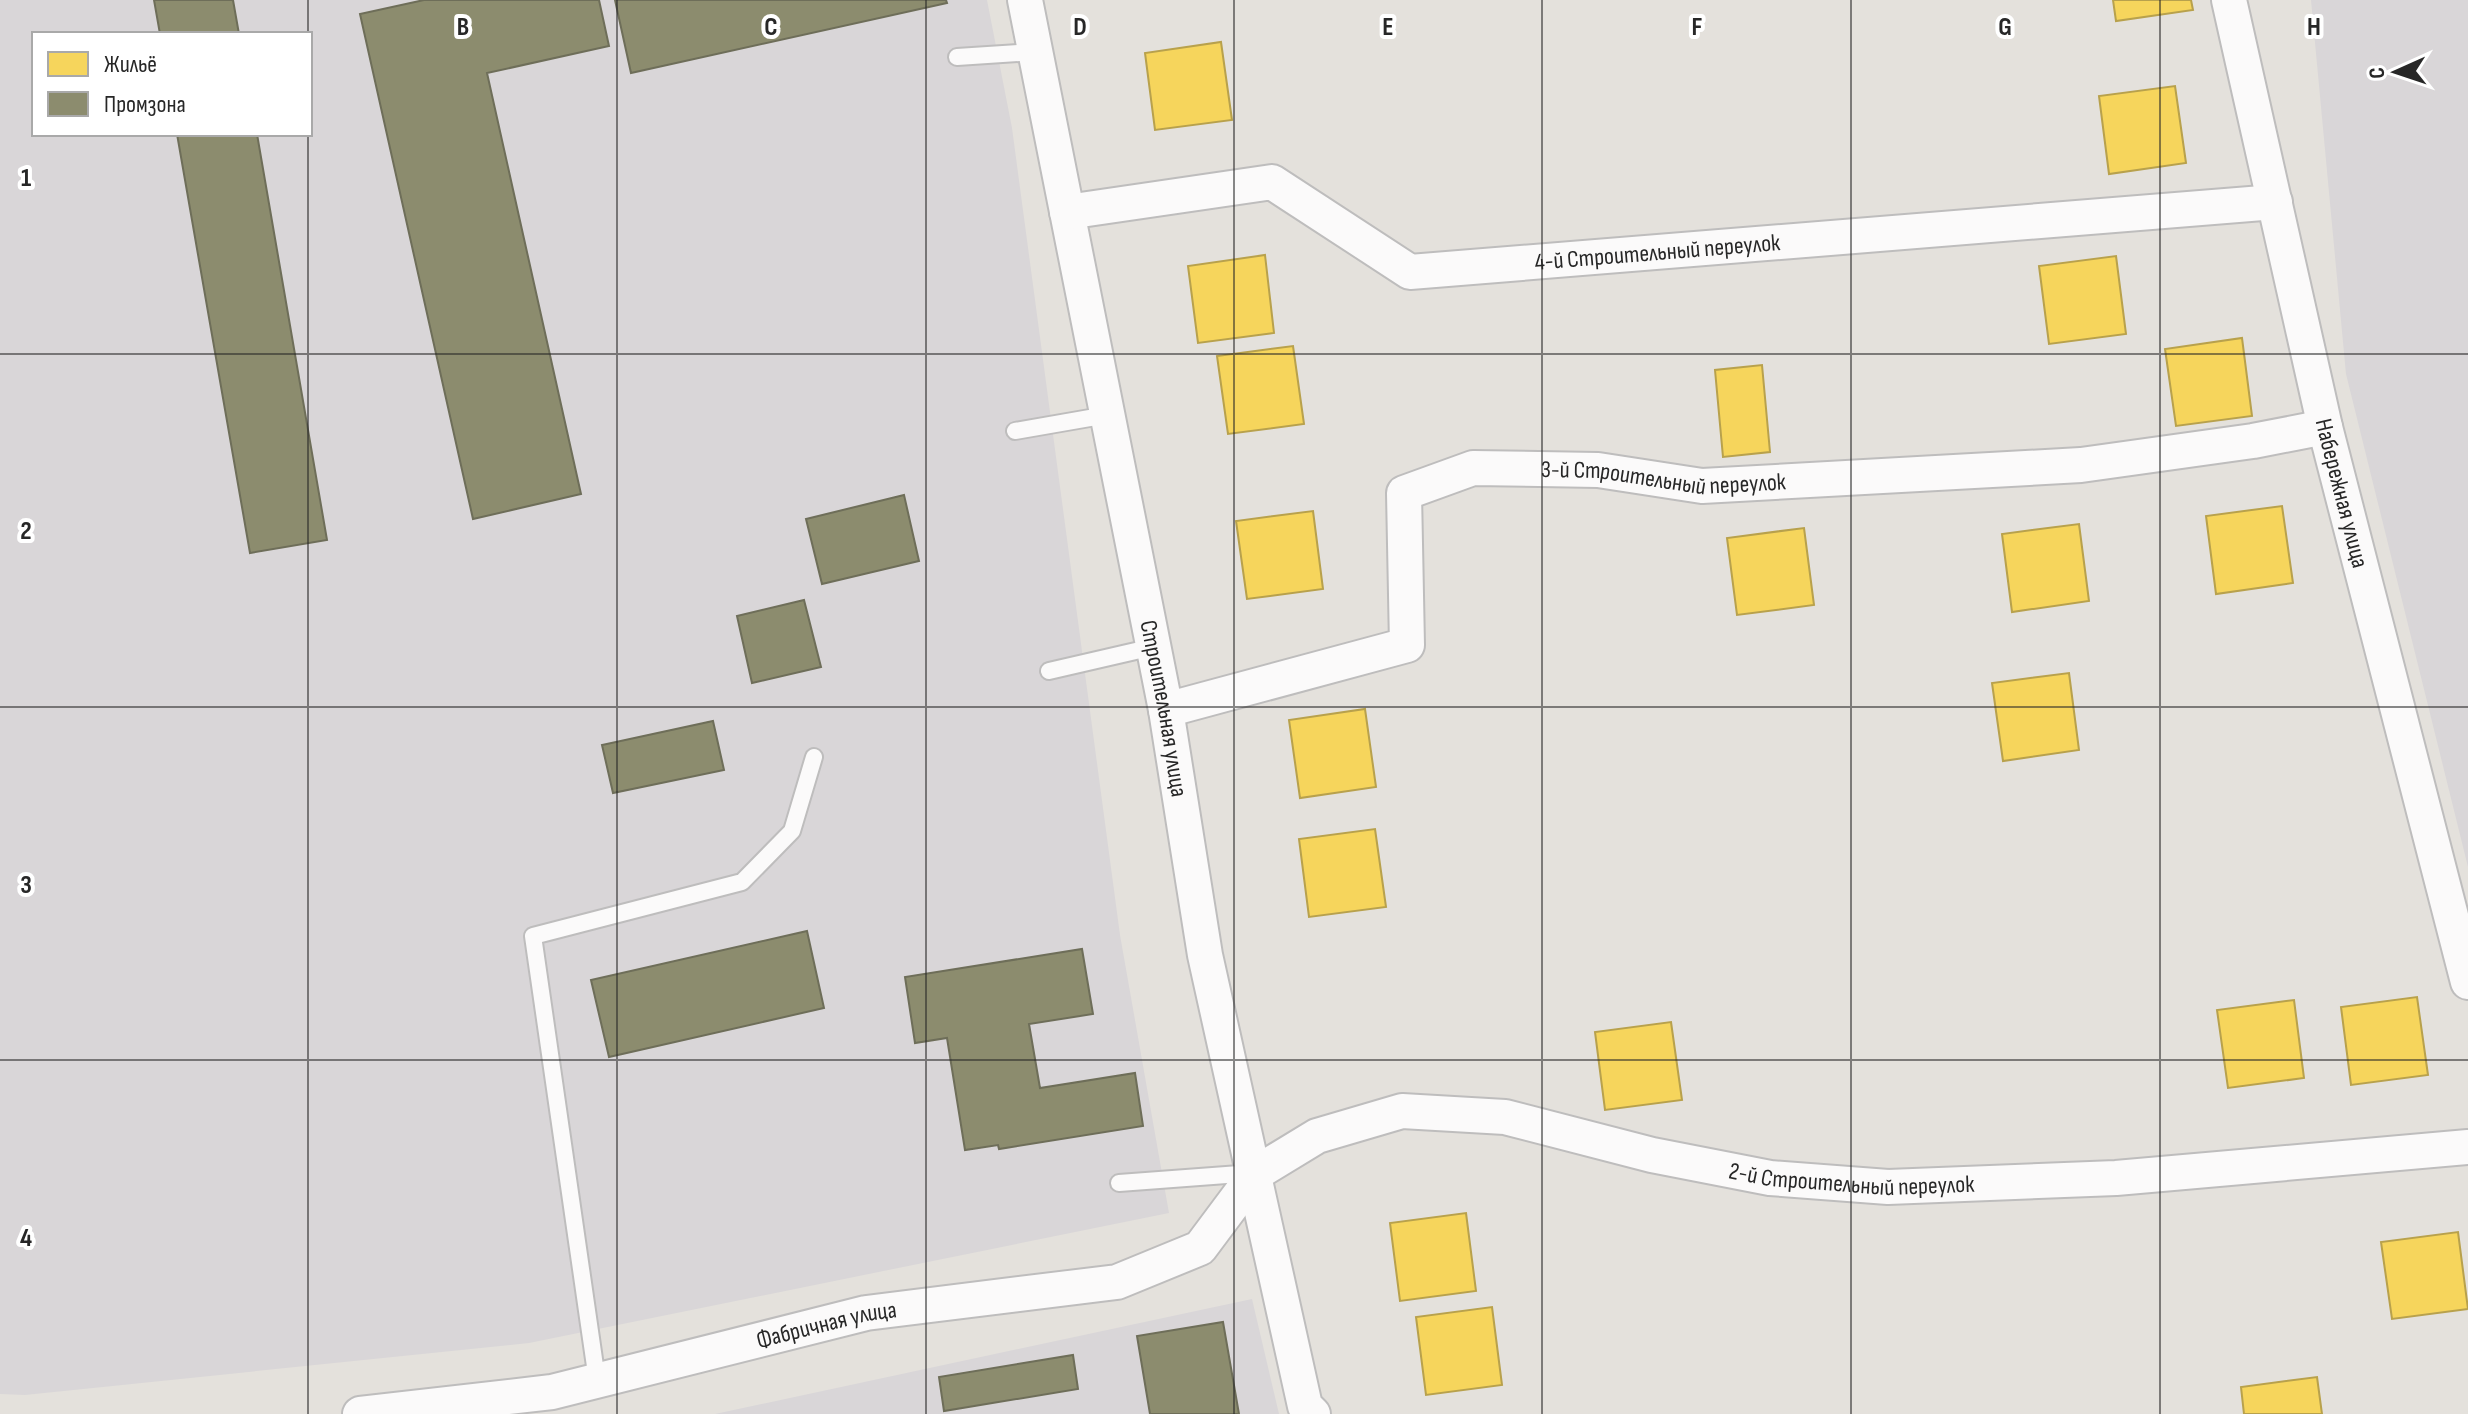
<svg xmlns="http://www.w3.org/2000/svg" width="2468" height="1414" font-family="'Sofia Sans Condensed',sans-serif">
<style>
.industrial{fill:#d9d6d8;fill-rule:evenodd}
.homes{fill:#f6d55c;stroke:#b8a14c;stroke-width:2}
.industry{fill:#8c8c6e;stroke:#6e6e59;stroke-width:2}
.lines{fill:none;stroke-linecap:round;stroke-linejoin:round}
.service-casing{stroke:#bebdbd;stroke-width:20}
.minor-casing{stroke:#bebdbd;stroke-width:38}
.service{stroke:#fbfafa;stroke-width:16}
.minor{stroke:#fbfafa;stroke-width:34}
.grid{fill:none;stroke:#272727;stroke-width:2;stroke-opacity:0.55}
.labels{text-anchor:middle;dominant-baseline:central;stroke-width:8;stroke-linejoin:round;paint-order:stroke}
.street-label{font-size:24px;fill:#272727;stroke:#fff}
.grid-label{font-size:26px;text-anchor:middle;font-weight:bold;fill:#272727;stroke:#fff;stroke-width:8;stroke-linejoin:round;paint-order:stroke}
</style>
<rect width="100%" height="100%" fill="#e4e1dc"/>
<!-- industrial -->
<path class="industrial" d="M0 0H987L1012 128 1120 935 1169 1213 529 1343 25 1395 0 1394ZM34 34H310V134H34Z
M2311 0H2468V867L2346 374Z
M1252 1299 1279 1414H715Z"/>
<!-- homes -->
<path class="homes" d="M2113 0H2191L2193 10 2116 21Z
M1221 42 1232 120 1155 130 1145 53Z
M2175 86 2186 163 2109 174 2099 96Z
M1265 255 1274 333 1198 343 1188 266Z
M2116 256 2126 334 2049 344 2039 266Z
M2242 338 2252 416 2176 426 2165 349Z
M1293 346 1304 424 1228 434 1217 356Z
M1762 365 1770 452 1723 457 1715 370Z
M2282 506 2293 583 2216 594 2206 516Z
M1313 511 1323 589 1247 599 1236 521Z
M2079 524 2089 601 2012 612 2002 534Z
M1804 528 1814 605 1737 615 1727 538Z
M2069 673 2079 750 2003 761 1992 683Z
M1365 709 1376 787 1300 798 1289 720Z
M1375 829 1386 907 1309 917 1299 839Z
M2417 997 2428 1075 2351 1085 2341 1007Z
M2294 1000 2304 1078 2228 1088 2217 1010Z
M1671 1022 1682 1100 1605 1110 1595 1032Z
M1466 1213 1476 1291 1400 1301 1390 1223Z
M2458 1232 2468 1309 2392 1319 2381 1242Z
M1492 1307 1502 1385 1426 1395 1416 1317Z
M2317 1377 2322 1414H2244L2241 1387Z"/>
<!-- industry -->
<path class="industry" d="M154 0H233L239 34H160Z
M424 0H599L609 46 487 73 581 494 473 519 360 14Z
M615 0H946L947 3 631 73Z
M177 134H257L327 540 250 553Z
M904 495 919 561 822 584 806 519Z
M804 600 821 667 752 683 737 616Z
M713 721 724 770 613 793 602 745Z
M807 931 824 1008 609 1057 591 980Z
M1082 949 1093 1014 1029 1024 1040 1088 1135 1073 1143 1126 999 1149 998 1145 965 1150 947 1038 915 1043 905 977Z
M1223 1322 1239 1414H1150L1137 1336Z
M1073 1355 1078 1389 944 1411 939 1377Z"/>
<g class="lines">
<!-- service casing -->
<g class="service-casing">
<path id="service" d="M957 57 1035 52
M1015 431 1107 415
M1049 671 1153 647
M1119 1183 1253 1173
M597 1380 533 936 742 882 792 831 814 757"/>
</g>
<!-- minor casing -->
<g class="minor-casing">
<g id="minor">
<path id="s1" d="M1025 0 1166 710 1205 955 1305 1406 1313 1414"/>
<path id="s2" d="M2229 0 2325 427 2468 982"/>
<path id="s3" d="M1067 212 1272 182 1410 272 2275 202"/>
<path id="s4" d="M1166 710 1407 645 1404 493 1473 468 1598 470 1702 486 2081 465 2253 441 2325 427"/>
<path id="s5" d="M360 1414 552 1392 866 1313 1117 1282 1200 1248 1256 1173 1317 1136 1402 1111 1505 1117 1652 1155 1770 1178 1888 1187 2116 1178 2468 1147"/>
</g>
</g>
<!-- service -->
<use href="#service" class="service"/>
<!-- minor -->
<use href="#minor" class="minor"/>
</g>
<!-- grid -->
<path class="grid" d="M308 0V34M617 0V1414M926 0V1414M1234 0V1414M1542 0V1414M1851 0V1414M2160 0V1414M308 134V1414M0 354H2468M0 707H2468M0 1060H2468"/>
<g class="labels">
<!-- street labels -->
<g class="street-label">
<text stroke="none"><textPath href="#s3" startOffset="620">4-й Строительный переулок</textPath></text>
<text stroke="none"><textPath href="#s4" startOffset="666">3-й Строительный переулок</textPath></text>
<text stroke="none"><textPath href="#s2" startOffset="506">Набережная улица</textPath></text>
<text stroke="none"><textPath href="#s1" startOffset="722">Строительная улица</textPath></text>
<text stroke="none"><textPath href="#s5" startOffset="1570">2-й Строительный переулок</textPath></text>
<text stroke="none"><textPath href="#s5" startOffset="476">Фабричная улица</textPath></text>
</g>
</g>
<g class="grid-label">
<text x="463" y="35">B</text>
<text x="771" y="35">C</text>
<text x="1080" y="35">D</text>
<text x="1388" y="35">E</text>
<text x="1697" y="35">F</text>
<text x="2005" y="35">G</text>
<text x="2314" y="35">H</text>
<text x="26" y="186">1</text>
<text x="26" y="539">2</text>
<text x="26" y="893">3</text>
<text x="26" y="1246">4</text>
</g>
<!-- legend -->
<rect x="32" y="32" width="280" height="104" fill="#ffffff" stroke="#a9a9a9" stroke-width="2"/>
<rect x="48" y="52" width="40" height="24" fill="#f6d55c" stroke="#a9a9a9" stroke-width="2"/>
<text x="104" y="72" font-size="24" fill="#272727">Жильё</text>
<rect x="48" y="92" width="40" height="24" fill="#8c8c6e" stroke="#a9a9a9" stroke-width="2"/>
<text x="104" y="112" font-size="24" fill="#272727">Промзона</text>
<!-- north arrow -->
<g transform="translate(2396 72) rotate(267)" stroke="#ffffff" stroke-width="6" paint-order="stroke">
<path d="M0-6L14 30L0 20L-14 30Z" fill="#272727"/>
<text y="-12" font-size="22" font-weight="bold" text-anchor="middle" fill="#272727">С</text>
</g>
</svg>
